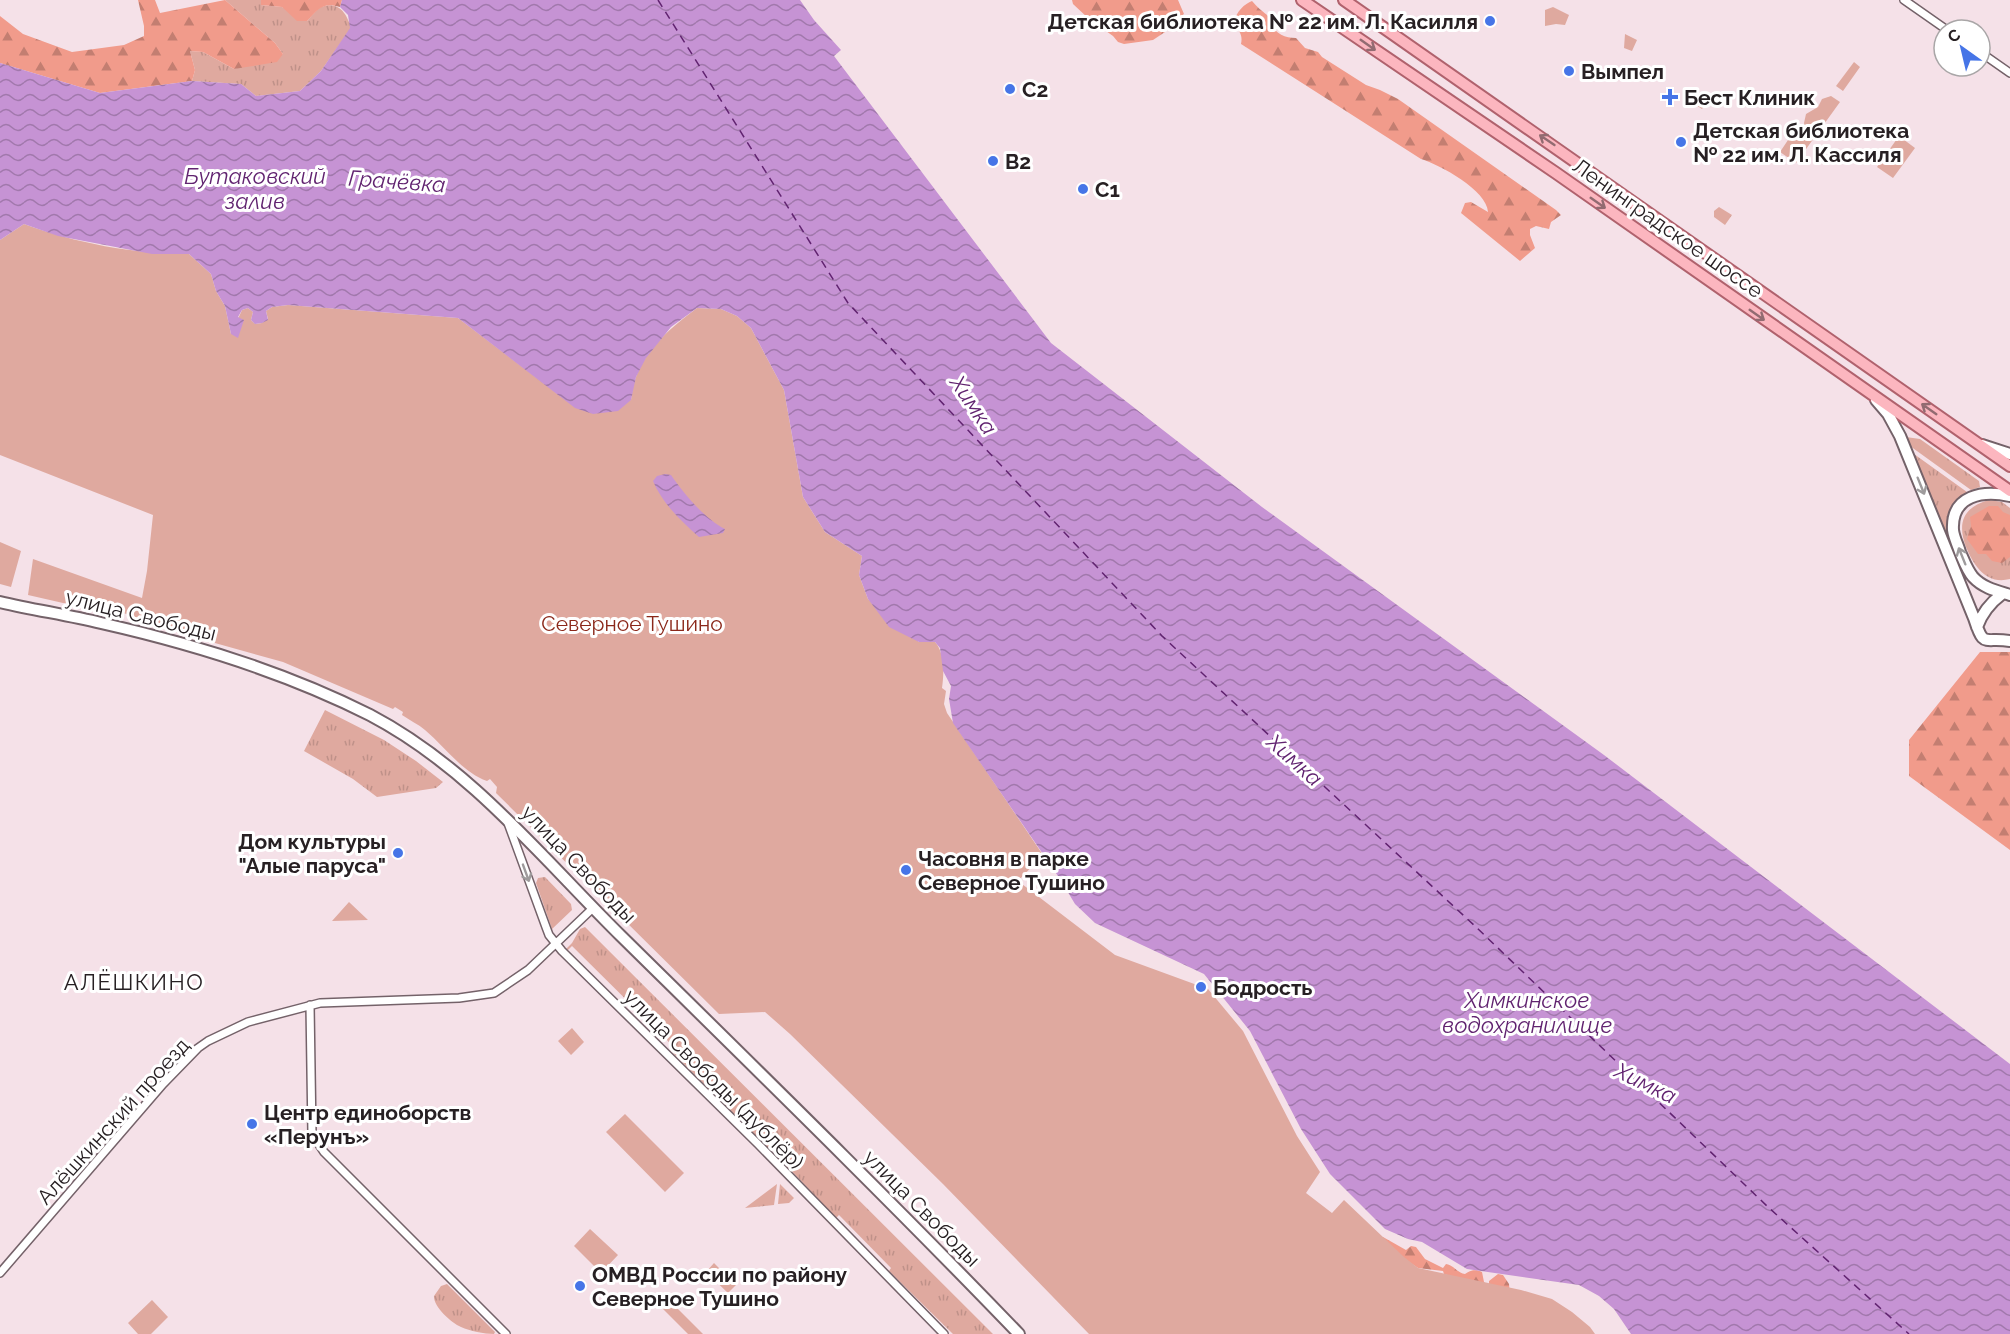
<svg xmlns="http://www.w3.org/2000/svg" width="2010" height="1334" font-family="Raleway,sans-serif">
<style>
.grass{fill:url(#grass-tufts)}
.forest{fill:url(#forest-firs)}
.green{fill:#dfa99f}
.water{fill:url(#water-waves)}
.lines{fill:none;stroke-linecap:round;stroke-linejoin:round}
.ferry{stroke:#612370;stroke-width:1.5;stroke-dasharray:8 6;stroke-linecap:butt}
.street-casing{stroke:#746269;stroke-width:10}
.secondary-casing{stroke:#746269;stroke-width:14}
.primary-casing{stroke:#b0626d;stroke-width:14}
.street{stroke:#fff;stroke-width:7}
.secondary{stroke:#fff;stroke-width:10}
.primary{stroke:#fcb6bf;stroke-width:10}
.oneway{stroke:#926b71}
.oneway2{stroke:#9e9b9c}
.poi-dot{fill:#4675e7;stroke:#fff;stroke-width:2}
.labels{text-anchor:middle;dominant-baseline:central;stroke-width:6;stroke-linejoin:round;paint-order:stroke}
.poi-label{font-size:21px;font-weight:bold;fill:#272023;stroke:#fff;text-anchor:start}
.street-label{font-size:21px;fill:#272023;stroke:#fff}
.park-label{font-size:21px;fill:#8b281a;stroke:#fff}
.water-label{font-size:22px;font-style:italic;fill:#612370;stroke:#fff}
.neighbourhood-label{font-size:22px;letter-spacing:1.5px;fill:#272023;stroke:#fff}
</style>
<defs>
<pattern id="grass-tufts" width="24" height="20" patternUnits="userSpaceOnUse" patternTransform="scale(1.5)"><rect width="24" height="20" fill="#dfa99f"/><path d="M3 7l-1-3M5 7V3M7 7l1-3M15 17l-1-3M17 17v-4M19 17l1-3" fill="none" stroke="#bf9189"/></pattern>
<pattern id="forest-firs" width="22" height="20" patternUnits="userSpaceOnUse" patternTransform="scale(1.5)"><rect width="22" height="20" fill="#f19b8b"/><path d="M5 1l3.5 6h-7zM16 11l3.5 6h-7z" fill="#c37e71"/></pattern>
<pattern id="water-waves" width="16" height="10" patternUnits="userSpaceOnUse" patternTransform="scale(1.5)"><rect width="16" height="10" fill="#c693d4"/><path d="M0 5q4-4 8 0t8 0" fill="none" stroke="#a178ac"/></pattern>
</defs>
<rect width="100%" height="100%" fill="#f5e1e8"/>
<!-- grass -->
<path class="grass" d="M225 0H261V5L282 7 307 21C311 17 316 10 321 7 339 0 347 14 351 28L321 71 300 91 256 96 241 84 192 81 195 70 190 51 203 52 234 69 283 54 275 43Z
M1719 207 1732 215 1725 225 1714 217V211Z
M1906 437 1920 439 1979 481 1980 487 1971 490 1910 446Z
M1914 454 1967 492C1950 508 1948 516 1948 539Z
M1989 500 2002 502 2010 508V579C1986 585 1974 566 1966 547 1957 523 1963 507 1989 500Z
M325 710 384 740 416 761 443 782 436 788 377 797 353 779 304 751Z
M545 877 571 904 572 910 552 929 536 883 538 878Z
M585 927 993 1334H953L889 1271 891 1268 839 1215 836 1218 785 1164 789 1159 773 1144 769 1149 670 1050 673 1046 572 946 568 950 566 949 572 943 580 929Z
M777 1184 774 1205 745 1208Z
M780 1184 794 1198 789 1203 778 1204Z
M447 1284 495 1332 494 1334C484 1334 470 1331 461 1327 451 1323 433 1306 434 1296L441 1286Z"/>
<!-- forest -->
<path class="forest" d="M138 0H155L160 13 225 0 275 43 283 54 277 62 234 69 203 52 190 51 195 70 192 81 100 93 0 63V16L23 34 72 52 124 45 144 36V26Z
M261 0H342L340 7C322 2 319 9 307 21H297L282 7 261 5Z
M1072 0H1178L1184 14 1168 25 1165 32 1153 40 1124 44 1118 42 1113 36 1089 19 1073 4Z
M1252 1C1257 7 1261 10 1267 15 1269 17 1270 21 1271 24 1276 34 1285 38 1296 38L1305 48 1318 52 1322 57 1366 85 1380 90 1398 99 1556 210 1561 215 1551 222 1549 229 1536 226 1530 229V235L1535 248 1520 261 1461 213 1465 203 1471 202 1488 212C1487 190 1440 165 1421 159L1241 44C1243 34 1239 33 1236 25 1232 15 1244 4 1252 1Z
M1989 506H1998L2003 512 2010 515V557L2002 563 1992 561 1986 554H1978L1967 539 1971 526 1970 517Z
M1980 652H2010V850L1909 776V740Z
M1383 1237 1406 1250 1411 1246 1416 1247 1425 1259 1443 1268 1446 1264C1454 1265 1457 1273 1465 1274 1470 1270 1476 1269 1482 1272L1484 1282 1489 1288V1281L1498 1274 1503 1275 1509 1284 1510 1295 1444 1274 1443 1271 1418 1268 1380 1242Z"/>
<!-- green -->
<path class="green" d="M1553 7 1569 15 1565 25 1556 24 1545 26V10Z
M1625 34 1637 40 1632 51 1624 48Z
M1854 62 1860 67 1843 91 1836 86Z
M1694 89 1709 99 1702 109 1687 99Z
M1831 96 1840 102 1796 163 1780 152 1790 137 1799 136 1805 128 1804 123 1806 114 1818 107 1822 99Z
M1899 136 1915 148 1893 178 1877 167Z
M24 224C76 243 133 254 189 254L211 274 216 291 225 306 231 334 242 310 248 308 253 312 251 320 255 324 262 323 268 319 266 311 272 307 288 305 458 318 575 407 631 400C632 392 633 384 636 377 647 347 673 326 697 308L721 309 737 316 751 328 784 390 803 497 825 532 862 556 859 575 868 599 919 642H935C945 653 944 674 942 688L946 691 944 704 947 713 1043 855 1018 881 1115 955 1208 989 1243 1031 1297 1136 1320 1172 1306 1193 1332 1213 1344 1200 1404 1257 1418 1268 1521 1290 1552 1299 1572 1312 1590 1327 1595 1334H1089L943 1184 790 1034 765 1012 719 1014 496 793 497 787 490 779 487 781C462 772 445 747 425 730 418 724 409 720 402 715L403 712 395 707 393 709 283 662 172 631 110 608V605L102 604V606L63 603 28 595 33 559 142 598 147 571 153 515 0 455V240Z
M0 542 21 551 11 587 0 584Z
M349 902 368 920 332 921Z
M572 1028 584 1042 571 1055 558 1041Z
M625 1114 684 1173 665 1192 606 1132Z
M590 1229 618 1255 601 1273 574 1246Z
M714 1263 736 1285 728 1293 706 1272Z
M667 1298 703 1334H688L660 1306Z
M152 1300 168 1317 151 1334H138L128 1323Z"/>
<!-- water -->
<path class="water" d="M342 0H800L814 20 841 50 834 56 1051 343 1262 507 1604 755 2010 1064V1334H1631L1614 1309 1599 1296 1579 1285 1467 1269 1422 1242 1408 1239 1385 1229 1330 1174 1301 1129 1250 1031 1204 974 1095 923 1075 904 1060 879 953 723 949 699 951 686 943 671 940 648 935 642H919L889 627 868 599 859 575 862 556 825 532 803 497 784 390 751 328 737 316 721 309 697 308 671 327 646 358 636 377 631 400 618 411 593 414 575 408 458 318 288 305 272 307 266 311 268 320 262 323 255 324 251 320 253 312 248 308 242 310 238 317 244 320 238 338 231 334 225 306 216 291 211 274 189 254H152L58 236 24 224 0 240V63L100 93 192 81 241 84 256 96 300 91 321 71 350 28 348 15 340 7Z
M665 474 671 475C684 494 705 519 725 529L723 533 699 537C681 521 662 503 653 481L657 476Z"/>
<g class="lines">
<!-- ferry -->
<path class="ferry" d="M658 0 848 303 1162 636 1476 927 1768 1207 1909 1334"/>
<!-- street casing -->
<g class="street-casing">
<path id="street" d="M1904 0 1947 30
M1980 52 2010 73
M508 823 546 927 549 935 562 951 758 1144 944 1334
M310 1005 312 1134 324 1152 506 1334
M0 1273 163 1084 198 1048 208 1041 248 1022 320 1003 459 998 494 993 528 970 593 908"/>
</g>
<!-- secondary casing -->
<g class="secondary-casing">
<path id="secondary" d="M1876 400 1888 414 1900 436 1974 618C1984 649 1983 637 2010 641
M1982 445 2010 454
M2010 496C1983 490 1951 495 1953 530 1954 538 1958 545 1960 552 1964 561 1967 570 1973 577 1983 588 1997 591 2010 595
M0 602C34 610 68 615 101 623 194 644 285 672 370 715 471 768 542 858 621 936 755 1068 889 1199 1019 1334
M1977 627C1982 613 1990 603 2002 594"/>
</g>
<!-- primary casing -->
<g class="primary-casing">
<path id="primary" d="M1302 0 1556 173 2010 491
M1344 0 2010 466"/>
</g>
<!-- street -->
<use href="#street" class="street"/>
<!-- secondary -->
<use href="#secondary" class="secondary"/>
<!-- primary -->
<use href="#primary" class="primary"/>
</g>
<!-- one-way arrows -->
<defs><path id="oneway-shaft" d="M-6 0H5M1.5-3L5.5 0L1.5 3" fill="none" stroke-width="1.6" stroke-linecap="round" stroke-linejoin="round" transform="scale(1.5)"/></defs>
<g class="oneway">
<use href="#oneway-shaft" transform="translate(1368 45) rotate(35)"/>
<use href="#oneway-shaft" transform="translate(1547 140) rotate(-146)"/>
<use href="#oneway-shaft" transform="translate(1598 203) rotate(35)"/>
<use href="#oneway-shaft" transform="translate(1757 315) rotate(35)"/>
<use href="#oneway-shaft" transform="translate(1929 409) rotate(-145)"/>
</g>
<g class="oneway2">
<use href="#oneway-shaft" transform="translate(1921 486) rotate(68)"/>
<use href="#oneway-shaft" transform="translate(1962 556) rotate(-112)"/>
<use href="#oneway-shaft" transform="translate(526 873) rotate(70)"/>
</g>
<!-- markers -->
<g class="poi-dot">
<circle cx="1490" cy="21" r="6"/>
<circle cx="1569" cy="71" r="6"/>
<circle cx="1010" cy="89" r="6"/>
<path d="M1667 88h6v6h6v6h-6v6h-6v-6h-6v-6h6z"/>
<circle cx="1681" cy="142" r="6"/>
<circle cx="993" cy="161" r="6"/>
<circle cx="1083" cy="189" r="6"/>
<circle cx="398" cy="853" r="6"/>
<circle cx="906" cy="870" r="6"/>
<circle cx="1201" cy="987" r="6"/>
<circle cx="252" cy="1124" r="6"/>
<circle cx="580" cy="1286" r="6"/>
</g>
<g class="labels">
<!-- poi labels -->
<g class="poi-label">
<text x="1478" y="21" text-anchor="end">Детская библиотека № 22 им. Л. Касилля</text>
<text x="1581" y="71">Вымпел</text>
<text x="1022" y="89">C2</text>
<text x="1684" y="97">Бест Клиник</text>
<text x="1693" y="130">Детская библиотека<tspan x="1693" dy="24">№ 22 им. Л. Кассиля</tspan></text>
<text x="1005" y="161">B2</text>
<text x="1095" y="189">C1</text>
<text x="386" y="841" text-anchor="end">Дом культуры<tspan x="386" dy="24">"Алые паруса"</tspan></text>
<text x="918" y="858">Часовня в парке<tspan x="918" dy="24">Северное Тушино</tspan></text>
<text x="1213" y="987">Бодрость</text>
<text x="264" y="1112">Центр единоборств<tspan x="264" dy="24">«Перунъ»</tspan></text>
<text x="592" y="1274">ОМВД России по району<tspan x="592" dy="24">Северное Тушино</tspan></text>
</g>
<!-- street labels -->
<g class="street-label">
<text transform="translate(1668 228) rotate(35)">Ленинградское шоссе</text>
<text transform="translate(141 615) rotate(14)">улица Свободы</text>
<text transform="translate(579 864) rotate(46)">улица Свободы</text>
<text transform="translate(714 1079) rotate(45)">улица Свободы (дублёр)</text>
<text transform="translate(113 1121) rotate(-48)">Алёшкинский проезд</text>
<text transform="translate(922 1208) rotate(45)">улица Свободы</text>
</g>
<!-- park labels -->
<g class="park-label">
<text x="632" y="623">Северное Тушино</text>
</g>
<!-- water labels -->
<g class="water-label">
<text x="255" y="176">Бутаковский<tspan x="255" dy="25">залив</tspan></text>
<text transform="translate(397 181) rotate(4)">Грачёвка</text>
<text transform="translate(974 405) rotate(56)">Химка</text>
<text transform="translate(1295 760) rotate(42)">Химка</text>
<text x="1527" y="1000">Химкинское<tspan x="1527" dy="25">водохранилище</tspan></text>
<text transform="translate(1646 1083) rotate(26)">Химка</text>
</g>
<!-- neighbourhood labels -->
<g class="neighbourhood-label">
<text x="134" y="982">АЛЁШКИНО</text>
</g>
</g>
<!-- north arrow -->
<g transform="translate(1962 48) rotate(326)"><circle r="28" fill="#ffffff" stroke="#a9a6a7" stroke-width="1.5"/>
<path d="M0-4.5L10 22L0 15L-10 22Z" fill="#4675e7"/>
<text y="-9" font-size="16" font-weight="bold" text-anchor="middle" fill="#272023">С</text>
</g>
</svg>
